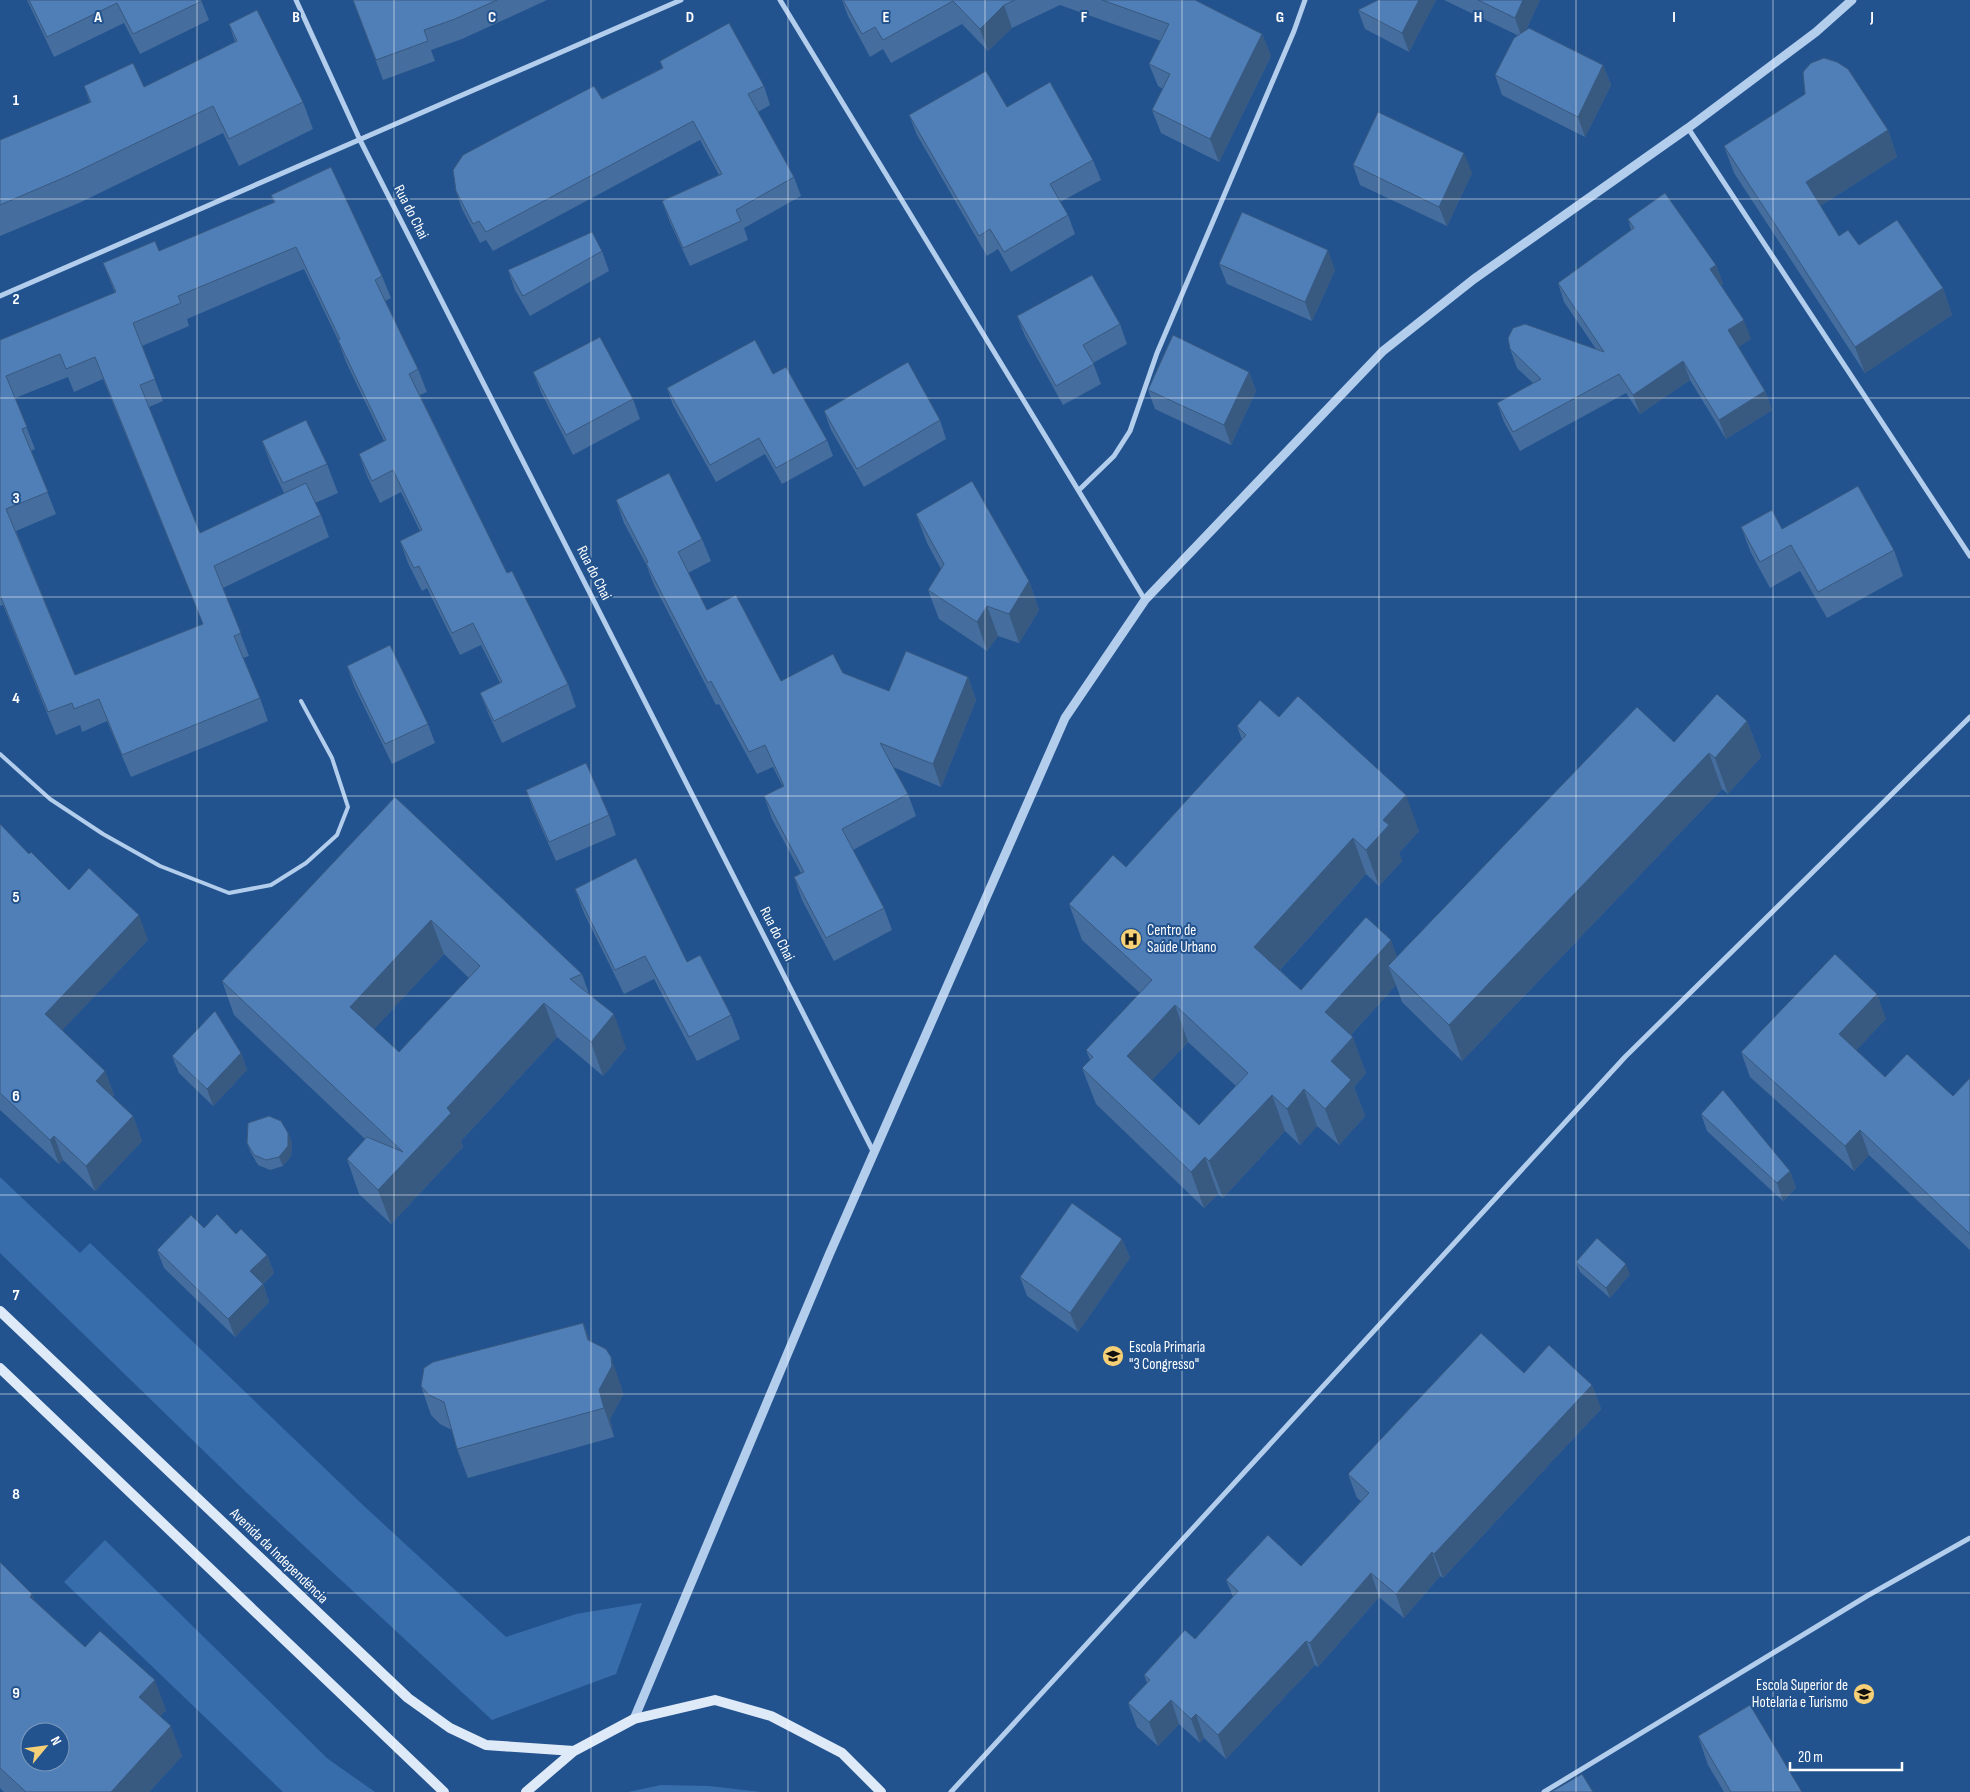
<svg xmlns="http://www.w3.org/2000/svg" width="1970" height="1792" font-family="'Sofia Sans Condensed',sans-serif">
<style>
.green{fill:#376dab}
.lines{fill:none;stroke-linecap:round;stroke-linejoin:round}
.service{stroke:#b3cdec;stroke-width:4}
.minor{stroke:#b3cdec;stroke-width:5}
.tertiary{stroke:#b3cdec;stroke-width:9}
.secondary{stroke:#dfeaf9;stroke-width:10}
.wall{fill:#456d9d;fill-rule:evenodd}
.shaded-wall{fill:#385980}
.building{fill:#507fb7;stroke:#385980;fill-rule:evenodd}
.grid{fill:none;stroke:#fff;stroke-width:1;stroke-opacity:0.55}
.labels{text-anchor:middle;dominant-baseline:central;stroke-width:4;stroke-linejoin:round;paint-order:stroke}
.street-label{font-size:15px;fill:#fff;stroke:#23538e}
.poi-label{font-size:15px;fill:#fff;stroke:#23538e;text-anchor:start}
.grid-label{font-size:16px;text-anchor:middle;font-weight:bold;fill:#fff;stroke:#23538e;stroke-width:4;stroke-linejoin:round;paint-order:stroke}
</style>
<rect width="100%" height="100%" fill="#23538e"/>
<!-- green -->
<path class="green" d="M0 1177 80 1253 90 1243 364 1506 506 1637 576 1614 642 1603 616 1674 492 1720 247 1493 0 1253Z
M105 1540 328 1759 375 1792H283L64 1582Z
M661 1785 709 1786 761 1792H628Z"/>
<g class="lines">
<!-- service -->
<path class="service" d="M0 754 50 799 103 834 160 866 229 893 271 885 306 863 337 835 348 807 332 758 301 701"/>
<!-- minor -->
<path class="minor" d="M296 0 360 140 874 1153
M780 0 1145 600
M1688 128 1970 556
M0 296 681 0
M1079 490 1114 456 1130 431 1157 353 1294 31 1305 0
M951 1792 1625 1057 1970 717
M1544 1792 1867 1596 1970 1538"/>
<!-- tertiary -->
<path class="tertiary" d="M634 1719 829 1255 1065 718 1145 600 1383 351 1474 279 1688 128 1816 32 1852 0"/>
<!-- secondary -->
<path class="secondary" d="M0 1311 408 1698 450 1728 486 1745 574 1751
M0 1368 444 1792
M526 1792 574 1751 634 1719 715 1700 771 1716 842 1753 881 1792"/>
</g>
<!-- wall -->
<path class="wall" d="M27 0H201L209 20 140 54 124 23 54 57Z
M353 0H547L462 39 431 50 435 61 383 80Z
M842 0H1195L1262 34 1271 56 1219 162 1161 133 1152 110 1163 89 1158 86 1149 64 1161 41 1060 5 1012 28 988 51 962 24 891 63 883 49 870 57 848 16Z
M1436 0 1409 52 1365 29 1358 10Z
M1444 0H1540L1526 30 1603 65 1611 85 1585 137 1502 95 1495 75 1517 35Z
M229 24 303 102 313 129 239 166 223 133 79 203 0 236V140L90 103 84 86 144 87 235 42Z
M660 61 764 86 770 105 758 112 794 177 801 196 744 228 748 240 690 266 669 220 662 201 719 175 700 140 493 251 486 240 480 243 462 209 456 191 602 99 662 68Z
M1007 107 1093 160 1101 180 1060 202 1068 215 1075 234 1011 272 998 249 987 256 917 135 909 115Z
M1888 130 1897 157 1820 206 1839 236 1859 245 1943 288 1952 315 1865 373 1734 173 1724 146Z
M1353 165 1472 173 1447 226 1360 185Z
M271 195 382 276 391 298 385 301 418 369 427 392 420 395 507 573 568 684 576 707 502 743 489 715 480 693 500 683 481 645 460 655 427 588 422 591 408 563 400 541 420 531 401 492 380 503 367 476 359 454 384 441 346 362 338 340 304 269 187 319 189 326 142 346 163 401 149 407 200 533 284 493 273 470 262 441 327 464 338 493 315 503 321 515 329 537 223 588 249 656 243 658 260 698 268 721 131 777 107 721 82 732 80 725 56 735 3 605 0 606V340L115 293 103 263 159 251 274 203ZM68 377 74 392 103 379 203 624 75 675 16 531 56 514 31 451 35 449 15 398Z
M1628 219 1716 265 1723 284 1721 285 1751 339 1738 347 1765 391 1772 410 1726 439 1690 380 1640 414 1626 393 1520 451 1504 422 1497 403 1533 383 1517 368 1510 349H1596L1564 302 1558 283 1631 230Z
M602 251 609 271 530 316 515 290 508 270Z
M1219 264 1335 270 1312 321 1227 284Z
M1017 316 1120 324 1127 344 1093 363 1101 384 1063 405 1025 336Z
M533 372 633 399 640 419 573 455 541 392Z
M1249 372 1256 391 1231 445 1155 409 1148 390Z
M773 374 827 440 833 456 782 484 765 454 716 482 673 405 667 388Z
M824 411 940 420 946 439 864 487 831 430Z
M616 500 702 539 711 561 688 573 707 610 781 681 843 673 889 691 968 677 976 700 941 787 893 767 908 794 916 816 853 850 884 908 892 930 834 961 802 900 794 877 801 873 772 819 764 796 783 787 773 767 757 774 719 704 716 705 654 585 646 564 624 523Z
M916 514 1029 581 1039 610 1019 643 998 636 987 651 939 619 928 590 941 569 927 543Z
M1741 527 1782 529 1894 550 1903 576 1827 618 1800 571 1770 588 1751 553Z
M347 666 428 724 435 743 392 764 354 686Z
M1279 717 1419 831 1399 853 1402 861 1379 886 1366 874 1280 970 1301 990 1397 957 1674 742 1747 721 1761 757 1728 794 1722 789 1462 1061 1402 1002 1396 985 1351 1035 1366 1073 1354 1087 1365 1116 1339 1145 1317 1126 1300 1145 1285 1131 1223 1198 1218 1194 1204 1208 1096 1104 1082 1068 1090 1060 1086 1050 1140 993 1082 940 1069 904 1126 867 1242 740 1237 726ZM1188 1042 1236 1086 1199 1125 1152 1080Z
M526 790 609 815 616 835 556 861 533 809Z
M395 797 582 974 589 994 626 1048 603 1076 557 1037 461 1141 463 1147 391 1224 359 1194 347 1159 365 1139 234 1015 222 981ZM444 954 469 978 399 1052 374 1029Z
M0 824 29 854 69 890 148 940 62 1030 105 1071 114 1095 113 1097 133 1116 142 1141 95 1191 63 1160 59 1164 0 1110Z
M575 889 687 962 731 1015 740 1039 697 1061 654 979 624 994 584 913Z
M1886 1019 1856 1050 1885 1077 1953 1096 1970 1078V1250L1869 1155 1854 1171 1750 1077 1741 1052Z
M241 1053 247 1070 213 1106 179 1073 172 1056Z
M1701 1114 1790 1171 1796 1188 1783 1201 1707 1131Z
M288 1133 292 1143 291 1156 283 1166 270 1170 258 1165 251 1153 247 1143Z
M204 1228 236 1234 267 1255 274 1273 263 1284 269 1302 235 1337 164 1268 157 1250Z
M1122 1239 1130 1258 1078 1332 1027 1296 1020 1277Z
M1576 1262 1630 1274 1610 1298 1580 1272Z
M583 1323 590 1341 621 1386 623 1395 610 1419 614 1437 468 1478 457 1449 452 1430 440 1424 431 1415 421 1386Z
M1524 1373 1592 1385 1601 1409 1443 1578 1440 1576 1404 1618 1379 1597 1318 1667 1315 1665 1226 1759 1204 1738 1200 1743 1179 1724 1158 1746 1137 1727 1128 1703 1147 1683 1144 1675 1195 1639 1233 1597 1226 1580 1301 1566 1361 1501 1357 1498 1348 1474Z
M0 1562 35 1601 85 1647 166 1710 160 1716 182 1756 149 1792H4L0 1788Z
M1698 1736 1802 1792H1724L1708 1765Z"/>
<!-- shaded-wall -->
<path class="shaded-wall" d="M1419 0H1436L1409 52 1402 33Z
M1523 0H1540L1522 38 1515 18Z
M1004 5 1012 28 988 51 980 29Z
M1262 34 1271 56 1219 162 1210 139Z
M1603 65 1611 85 1585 137 1578 117Z
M1888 130 1897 157 1815 209 1806 182Z
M1464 153 1472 173 1447 226 1439 207Z
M1328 250 1335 270 1312 321 1305 302Z
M1716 265 1723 284 1717 288 1710 269Z
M1943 288 1952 315 1865 373 1855 347Z
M1744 320 1751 339 1735 349 1728 330Z
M1683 361 1690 380 1640 414 1633 395Z
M1249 372 1256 391 1231 445 1224 425Z
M1765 391 1772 410 1726 439 1719 420Z
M1029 581 1039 610 1019 643 1009 614Z
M987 606 998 636 987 651 977 622Z
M968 677 976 700 941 787 933 764Z
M1747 721 1761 757 1728 794 1715 758Z
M1709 753 1722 789 1462 1061 1449 1025Z
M1406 795 1419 831 1399 853 1402 861 1379 886 1366 850 1383 820Z
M1353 838 1366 874 1268 983 1254 947Z
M139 915 148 940 54 1039 45 1014Z
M431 920 444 954 363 1041 350 1007Z
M1391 940 1404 976 1388 966 1396 985 1339 1048 1325 1012Z
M1877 994 1886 1019 1848 1059 1839 1034Z
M544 1003 557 1037 461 1141 463 1147 391 1224 378 1190 447 1108Z
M1175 1005 1188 1042 1140 1093 1127 1056Z
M614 1014 626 1048 603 1076 591 1042Z
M1353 1037 1366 1073 1354 1087 1365 1116 1339 1145 1325 1109 1331 1061Z
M241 1053 247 1070 213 1106 207 1089Z
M105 1071 114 1095 105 1106 96 1081Z
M1304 1089 1317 1126 1300 1145 1287 1109Z
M1272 1095 1285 1131 1223 1198 1209 1161Z
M133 1116 142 1141 95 1191 86 1166Z
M1860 1130 1869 1155 1854 1171 1845 1146Z
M288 1133 292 1143 291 1156 283 1166 279 1157Z
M54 1136 63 1160 59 1164 50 1140Z
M1205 1157 1218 1194 1204 1208 1191 1172Z
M1790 1171 1796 1188 1783 1201 1777 1183Z
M1122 1239 1130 1258 1078 1332 1070 1313Z
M267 1255 274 1273 257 1290 250 1271Z
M1626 1264 1630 1274 1610 1298 1606 1288Z
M263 1284 269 1302 235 1337 228 1319Z
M583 1323 594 1352 588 1340Z
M611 1357 621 1386 623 1395 610 1419 614 1437 604 1408 599 1390Z
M1592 1385 1601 1409 1443 1578 1434 1554Z
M1432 1552 1440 1576 1404 1618 1396 1594Z
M1371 1573 1379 1597 1318 1667 1310 1643Z
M32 1594 43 1624 30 1597Z
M1306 1641 1315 1665 1226 1759 1218 1735Z
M155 1680 166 1710 150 1727 139 1697Z
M1171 1700 1179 1724 1158 1746 1149 1722Z
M1196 1714 1204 1738 1200 1743 1191 1719Z
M171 1726 182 1756 149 1792H111Z"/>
<!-- building -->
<path class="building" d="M29 0H201L202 1 133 34 117 3 47 37Z
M353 0H497L455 19 424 30 428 41 376 60Z
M843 0H1015L1004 5 980 29 953 1 883 40 875 27 862 34Z
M1102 0H1195L1262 34 1210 139 1152 110 1170 74 1149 64 1169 24Z
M1378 0H1419L1402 33 1358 10Z
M1478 0H1523L1515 18Z
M257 10 303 102 229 139 213 106 70 175 0 205V140L91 102 84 86 133 63 144 87 237 41 229 24Z
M729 23 764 86 748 94 794 177 736 210 741 221 683 248 662 201 722 174 693 121 486 232 479 221 473 224 456 191 453 170 463 155 506 132 594 86 602 99 663 68 660 61Z
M1529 28 1603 65 1578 117 1495 75 1514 38Z
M1824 58 1837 62 1848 69 1888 130 1806 182 1839 236 1848 230 1859 245 1897 220 1943 288 1855 347 1724 146 1805 94 1803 72 1811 63Z
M986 71 1007 107 1050 82 1093 160 1050 184 1068 215 1004 252 990 229 979 236 909 115Z
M1378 112 1464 153 1439 207 1353 165Z
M331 167 382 276 375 280 418 369 409 374 507 573 512 571 568 684 494 721 480 693 502 682 473 623 452 633 419 566 414 568 400 541 422 530 393 470 372 481 359 454 386 440 338 340 340 339 296 247 178 296 181 303 133 323 155 379 140 385 200 533 306 483 321 515 214 566 241 633 234 636 260 698 122 755 99 699 74 709 72 703 48 712 0 595V340L116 292 103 263 155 241 159 251 275 202 271 195ZM60 354 66 369 95 357 203 624 75 675 6 509 48 492 22 429 27 427 6 376Z
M1665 193 1716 265 1710 269 1744 320 1728 330 1765 391 1719 420 1683 361 1633 395 1619 374 1513 432 1497 403 1541 379 1510 349 1508 338 1513 328 1525 324 1604 352 1558 283 1634 228 1628 219Z
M1242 212 1328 250 1305 302 1219 264Z
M592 232 602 251 523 296 508 270Z
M1092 275 1120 324 1083 345 1094 364 1056 386 1017 316Z
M1173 335 1249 372 1224 425 1148 390Z
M600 337 633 399 566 435 533 372Z
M755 340 773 374 786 367 827 440 776 468 759 438 710 465 667 388Z
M908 362 940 420 857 469 824 411Z
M306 420 327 464 283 483 262 441Z
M669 473 702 539 678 552 707 610 736 595 781 681 833 654 843 673 889 691 906 651 968 677 933 764 880 743 908 794 842 829 884 908 826 938 794 877 804 872 764 796 784 786 765 745 749 752 711 681 708 683 646 563 648 562 616 500Z
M972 481 1029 581 1009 614 987 606 977 622 928 590 944 564 916 514Z
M1858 486 1894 550 1818 592 1791 545 1760 562 1741 527 1772 510 1782 529Z
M390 645 428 724 385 744 347 666Z
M1717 694 1747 721 1715 758 1709 753 1449 1025 1388 966 1637 707 1674 742Z
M1298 696 1406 795 1383 820 1389 825 1366 850 1353 838 1254 947 1301 990 1366 917 1391 940 1325 1012 1353 1037 1331 1061 1351 1080 1325 1109 1304 1089 1287 1109 1272 1095 1209 1161 1205 1157 1191 1172 1082 1068 1093 1057 1086 1050 1152 980 1069 904 1113 855 1126 867 1246 735 1237 726 1260 700 1279 717ZM1175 1005 1248 1073 1199 1125 1127 1056Z
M586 763 609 815 549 842 526 790Z
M395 797 582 974 570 979 614 1014 591 1042 544 1003 447 1108 451 1113 378 1190 347 1159 367 1137 403 1152 222 981ZM431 920 480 966 399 1052 350 1007Z
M0 824 29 854 31 852 69 890 89 868 139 915 45 1014 105 1071 96 1081 133 1116 86 1166 54 1136 50 1140 0 1093Z
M636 858 687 962 700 955 731 1015 689 1037 645 956 615 970 575 889Z
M1835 954 1877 994 1839 1034 1885 1077 1907 1054 1953 1096 1970 1078V1234L1860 1130 1845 1146 1741 1052Z
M215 1011 241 1053 207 1089 172 1056Z
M1723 1090 1790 1171 1777 1183 1701 1114Z
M269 1116 281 1121 288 1133V1146L279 1157 266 1160 254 1155 247 1143 248 1123Z
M1072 1203 1122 1239 1070 1313 1020 1277Z
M217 1214 236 1234 241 1229 267 1255 250 1271 263 1284 228 1319 157 1250 191 1215 204 1228Z
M1597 1238 1626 1264 1606 1288 1576 1262Z
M583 1323 588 1340 606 1349 611 1357 612 1366 599 1390 604 1408 457 1449 444 1402 429 1395 421 1386 424 1368 433 1362Z
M1481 1333 1524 1373 1549 1345 1592 1385 1434 1554 1432 1552 1396 1594 1371 1573 1310 1643 1306 1641 1218 1735 1196 1714 1191 1719 1171 1700 1149 1722 1128 1703 1150 1680 1144 1675 1185 1630 1195 1639 1238 1591 1226 1580 1268 1535 1301 1566 1369 1493 1348 1474Z
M0 1562 32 1594 30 1597 85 1647 100 1631 155 1680 139 1697 171 1726 111 1792H26L0 1768ZM30 1732H60V1762H30Z
M1750 1705 1802 1792H1731L1698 1736Z
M1582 1774 1593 1792H1551Z"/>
<!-- grid -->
<path class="grid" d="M197 0V1792M394 0V1792M591 0V1792M788 0V1792M985 0V1792M1182 0V1792M1379 0V1792M1576 0V1792M1773 0V1792M0 199H1970M0 398H1970M0 597H1970M0 796H1970M0 996H1970M0 1195H1970M0 1394H1970M0 1593H1970"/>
<!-- icons -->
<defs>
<g id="hospital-disc" transform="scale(1.125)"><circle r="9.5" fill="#f6d076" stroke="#23538e"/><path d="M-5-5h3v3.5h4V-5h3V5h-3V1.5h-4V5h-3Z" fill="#111"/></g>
<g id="school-disc" transform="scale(1.125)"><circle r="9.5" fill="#f6d076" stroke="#23538e"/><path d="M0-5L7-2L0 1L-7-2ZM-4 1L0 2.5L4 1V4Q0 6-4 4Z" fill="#111"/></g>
<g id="university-disc" transform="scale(1.125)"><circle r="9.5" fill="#f6d076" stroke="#23538e"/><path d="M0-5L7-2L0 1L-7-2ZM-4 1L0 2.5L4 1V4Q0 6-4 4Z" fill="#111"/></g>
</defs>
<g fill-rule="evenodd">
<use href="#hospital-disc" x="1131" y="939"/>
<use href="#school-disc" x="1113" y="1356"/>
<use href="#university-disc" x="1864" y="1694"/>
</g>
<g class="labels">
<!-- street labels -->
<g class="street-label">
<text transform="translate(411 212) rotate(63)">Rua do Chai</text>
<text transform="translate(594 573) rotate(63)">Rua do Chai</text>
<text transform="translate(777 934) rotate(63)">Rua do Chai</text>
<text transform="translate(279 1556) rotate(44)">Avenida da Independência</text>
</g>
<!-- poi labels -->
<g class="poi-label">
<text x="1147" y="930">Centro de<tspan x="1147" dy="17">Saúde Urbano</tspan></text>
<text x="1129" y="1347">Escola Primaria<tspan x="1129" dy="17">"3 Congresso"</tspan></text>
<text x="1848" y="1685" text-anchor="end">Escola Superior de<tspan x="1848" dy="17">Hotelaria e Turismo</tspan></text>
</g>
</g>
<g class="grid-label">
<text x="98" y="22">A</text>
<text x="296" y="22">B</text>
<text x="492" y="22">C</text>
<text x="690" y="22">D</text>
<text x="886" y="22">E</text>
<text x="1084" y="22">F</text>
<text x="1280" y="22">G</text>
<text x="1478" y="22">H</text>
<text x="1674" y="22">I</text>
<text x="1872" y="22">J</text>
<text x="16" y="105">1</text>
<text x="16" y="304">2</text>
<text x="16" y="503">3</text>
<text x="16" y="703">4</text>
<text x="16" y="902">5</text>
<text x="16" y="1101">6</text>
<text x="16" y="1300">7</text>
<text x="16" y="1499">8</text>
<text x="16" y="1698">9</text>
</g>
<!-- north arrow -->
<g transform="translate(45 1747) rotate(61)"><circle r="24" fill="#23538e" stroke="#7b98bb"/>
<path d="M0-4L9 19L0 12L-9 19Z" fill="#f6d076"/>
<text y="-8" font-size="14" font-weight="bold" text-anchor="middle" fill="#ffffff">N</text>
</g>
<!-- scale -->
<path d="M1790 1762v8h112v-8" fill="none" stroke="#ffffff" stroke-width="2.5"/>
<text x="1798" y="1762" font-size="15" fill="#ffffff" stroke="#23538e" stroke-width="4" paint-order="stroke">20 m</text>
</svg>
